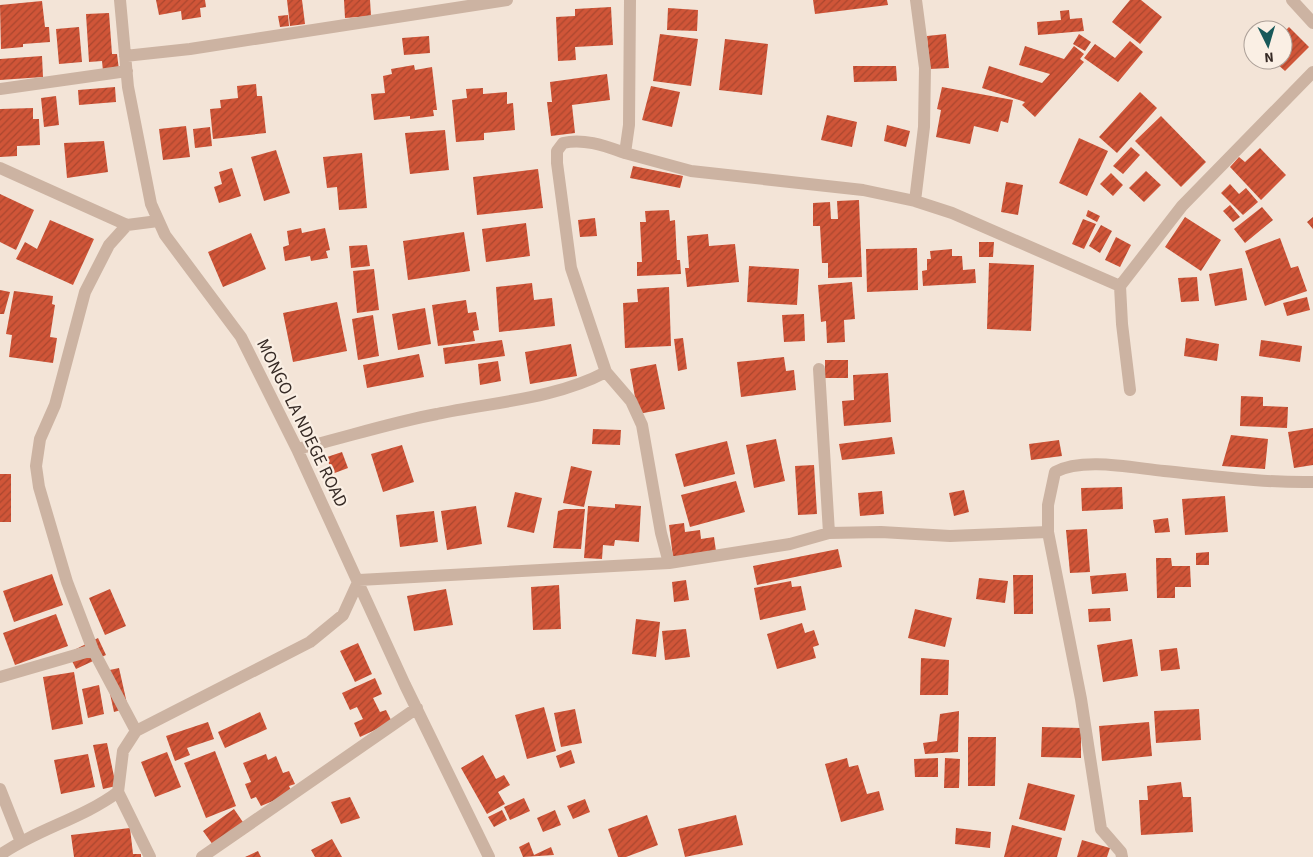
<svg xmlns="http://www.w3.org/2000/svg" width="1313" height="857" font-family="'Source Sans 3',sans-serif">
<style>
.building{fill:url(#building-hatch)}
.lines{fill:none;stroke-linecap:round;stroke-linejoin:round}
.minor{stroke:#ccb3a2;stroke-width:12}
.labels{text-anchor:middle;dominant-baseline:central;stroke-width:4.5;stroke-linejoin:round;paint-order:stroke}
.street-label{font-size:18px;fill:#362a25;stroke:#faefe4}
</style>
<defs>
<pattern id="building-hatch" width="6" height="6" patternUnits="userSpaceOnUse" patternTransform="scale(1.25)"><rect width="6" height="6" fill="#d05538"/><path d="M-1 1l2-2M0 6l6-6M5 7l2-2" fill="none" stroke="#aa472f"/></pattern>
</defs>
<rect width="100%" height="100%" fill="#f3e4d7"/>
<!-- building -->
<path class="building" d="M156 0H205L206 7 200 8 201 17 182 20 181 11 159 15Z
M287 0H302L305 24 290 26Z
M344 0H370L371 16 345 18Z
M813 0H887L888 5 815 14Z
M1130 0H1141L1162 17 1140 44 1112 22Z
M42 1 45 27H49L50 42 23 44V47L1 49 0 5Z
M611 7 613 45 575 47 576 60 558 61 556 17 575 16V9Z
M668 8 698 10 697 31 667 30Z
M1069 10 1070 19 1082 18 1084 31 1038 35 1037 22 1061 20 1060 11Z
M109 13 112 54H117L119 70 103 71 102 61 89 62 86 14Z
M288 15 289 26 280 27 278 16Z
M79 27 82 62 59 64 56 29Z
M1289 27 1309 47 1285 71 1276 63 1283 60 1286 53 1283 51V33Z
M660 34 698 39 691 86 653 81Z
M946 34 949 68 930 69 927 36Z
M1079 34 1091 42 1085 51 1073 44Z
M429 36 430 53 404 55 402 38Z
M725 39 768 44 762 95 719 90Z
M1130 41 1143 52 1118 82 1084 58 1095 44 1115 58Z
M1025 46 1064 59 1074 46 1084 54 1080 59 1084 62 1035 117 1022 105 1025 102 982 88 989 66 1042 83 1050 74 1019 65Z
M42 56 43 77 0 80V59Z
M414 65 415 70 432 67 437 110H433L434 116 410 119V116L374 120 371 94 385 93 383 76 392 74 391 69Z
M853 66H896L897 81 854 82Z
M607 74 610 100 572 105 575 133 551 136 547 102H552L550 82Z
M256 84 257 96H262L266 133 213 139 210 109 221 108 220 100 238 98 237 86Z
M651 86 680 92 672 127 642 120Z
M115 87 116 102 79 105 78 90Z
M942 87 1013 100 1008 123 1001 121 998 132 974 126 970 144 936 137 941 110 937 109Z
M483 88V94L507 92V104L513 103 515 130 484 133V140L456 142 452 100 467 98 466 89Z
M1140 92 1157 108 1117 153 1099 137Z
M56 96 59 125 44 127 41 98Z
M33 108V119H39L40 145 17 146V156L0 157V109Z
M827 115 857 122 852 147 821 140Z
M1161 116 1206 162 1181 187 1135 141Z
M887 125 910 131 906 147 884 141Z
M186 126 190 157 163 160 159 129Z
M210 127 212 146 195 148 193 129Z
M445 130 449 170 410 174 405 133Z
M1079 138 1108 151 1087 196 1059 183Z
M104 141 108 172 67 178 64 143Z
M1131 147 1140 155 1123 174 1113 166Z
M1260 148 1286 175 1261 200 1230 167 1239 157 1245 162Z
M276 150 290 193 264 201 251 157Z
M362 153 367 208 339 210 337 187 327 188 323 157Z
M633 166 683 176 680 188 630 178Z
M232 168 241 196 219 203 214 187 222 184 219 172Z
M538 169 543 208 477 215 473 177Z
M1146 171 1161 185 1144 202 1129 188Z
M1111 173 1123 185 1113 196 1100 184Z
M1006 182 1023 185 1018 215 1001 212Z
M1230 184 1239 194 1246 188 1258 202 1243 215 1221 193Z
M0 194 34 210 16 250 0 242Z
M859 200 862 277 828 278V263H822L820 226H813V203L830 202 831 219H838L837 201Z
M1230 205 1240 217 1233 222 1223 211Z
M1262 207 1273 220 1245 243 1234 229Z
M669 210 670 221 675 220 677 260H680L681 274 637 276V262H642L640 222H646L645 211Z
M1088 210 1100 216 1097 222 1086 216Z
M1185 217 1221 240 1201 271 1165 247Z
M1313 217V229L1307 222Z
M595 218 597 236 580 237 578 220Z
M1083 219 1096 224 1084 249 1072 244Z
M50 220 94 239 73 285 16 259 25 242 37 249Z
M526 223 530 256 486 262 482 229Z
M1101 225 1112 231 1100 253 1089 246Z
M301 228 302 233 325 228 330 250 326 251 328 258 311 261 310 256 285 261 283 247 289 245 287 231Z
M464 232 470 271 408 280 403 241Z
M251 233 266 269 223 287 208 252Z
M708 234 709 246 735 244 739 282 687 287 685 268H689L687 236Z
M1116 237 1131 245 1120 267 1105 260Z
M1280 238 1291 268 1298 266 1307 291 1265 306 1245 251Z
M979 242H994L993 257H979Z
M367 245 370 266 351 268 349 246Z
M917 248 918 290 867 292 866 249Z
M952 249V256H962L963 270 975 269 976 283 923 286 922 271 927 270V259H931L930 251Z
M989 263 1034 265 1031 331 987 329Z
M749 266 799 269 797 305 747 302Z
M1242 268 1247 300 1215 306 1209 274Z
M374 269 379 310 357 313 353 271Z
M1197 277 1199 301 1181 302 1178 278Z
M852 282 855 319 844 320 845 342 827 343 826 321 821 322 818 285Z
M532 283 534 300 552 298 555 326 499 332 496 287Z
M669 287 671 346 625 348 623 303 638 302 637 289Z
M0 290 10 292 4 314H0Z
M14 291 53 296 52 304 55 305 50 337 57 338 53 363 9 357 12 335 6 334Z
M1307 297 1310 310 1287 316 1283 303Z
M466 300 468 313 476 312 479 330 473 331 475 341 438 346 432 305Z
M337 302 347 351 293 362 283 313Z
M425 308 431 344 398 350 392 314Z
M804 314 805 341 784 342 782 315Z
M373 315 379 356 358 360 352 319Z
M683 338 687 369 678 371 674 339Z
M1186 338 1219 344 1217 361 1184 356Z
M502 340 505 356 445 364 443 348Z
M1261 340 1302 346 1300 362 1259 356Z
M571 344 577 376 530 384 525 352Z
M419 354 424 377 367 388 363 365Z
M784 357 786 371 794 370 796 390 741 397 737 362Z
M825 360H848V378H825Z
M498 361 501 381 480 385 478 364Z
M656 364 665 409 638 414 630 369Z
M888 373 891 422 844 426 842 401 854 400 853 375Z
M1241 396 1263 397V406L1288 407 1287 428 1240 426Z
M1313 428V465L1294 468 1288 432Z
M593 429 621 430 620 445 592 444Z
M1231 435 1268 439 1265 469 1222 466Z
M892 437 895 454 842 460 839 444Z
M776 439 785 481 754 488 746 445Z
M1059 440 1062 456 1031 460 1029 444Z
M727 441 735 474 684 487 675 454Z
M402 445 414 482 383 492 371 454Z
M342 452 348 468 332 474 327 457Z
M814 465 817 514 798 515 795 466Z
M571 466 592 471 584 507 563 503Z
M0 474H11V522H0Z
M736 481 745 512 690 527 681 495Z
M1122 487 1123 509 1082 511 1081 488Z
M964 490 969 512 954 516 949 493Z
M882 491 884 514 860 516 858 493Z
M515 492 542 498 534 533 507 527Z
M1225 496 1228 532 1185 535 1182 499Z
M615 504 641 506 639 542 615 540 614 546 603 545 602 559 584 558 588 506 615 508Z
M476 506 482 544 447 550 441 511Z
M565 509H585L581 549 553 548 558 511Z
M434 511 438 542 400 547 396 515Z
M1168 518 1170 532 1155 533 1153 520Z
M684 523 685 532 700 530 701 539 714 537 716 551 673 557 669 525Z
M1087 529 1090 572 1070 573 1066 530Z
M838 549 842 567 757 585 753 566Z
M1209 552V565H1196V553Z
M1156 558H1171L1172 566H1190L1191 587H1175V598H1157Z
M1126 573 1128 591 1092 594 1090 576Z
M52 574 63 605 14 622 3 591Z
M1013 575H1033V614H1014Z
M979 578 1008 581 1005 603 976 599Z
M686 580 689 600 674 602 672 582Z
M791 581 792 587 801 586 806 610 760 620 754 588Z
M559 585 561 629 533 630 531 587Z
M110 589 126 626 105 635 89 598Z
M446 589 453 625 414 631 407 596Z
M1110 608 1111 621 1089 622 1088 609Z
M915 609 952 618 945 647 908 638Z
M56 614 68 646 15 665 3 633Z
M636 619 660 622 656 657 632 654Z
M802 623 805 633 814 630 819 645 813 647 816 658 777 669 767 634Z
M686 629 690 657 665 660 662 631Z
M98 638 106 655 76 669 68 653Z
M1132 639 1138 676 1103 682 1097 645Z
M358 643 372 674 355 682 340 651Z
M1177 648 1180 669 1161 671 1159 650Z
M921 658 949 660 948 695H920Z
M119 668 128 708 114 712 105 671Z
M74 672 83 724 52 730 43 677Z
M375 678 382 694 373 698 380 712 386 710 392 722 360 737 354 723 363 719 357 707 350 710 342 693Z
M99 685 104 714 88 718 82 689Z
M544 707 556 751 527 759 515 715Z
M575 709 582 743 561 747 554 713Z
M1199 709 1201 740 1156 743 1154 711Z
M959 711 958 752 925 754 923 743 937 741 940 714Z
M260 712 267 729 225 748 218 732Z
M208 722 214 739 187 748 190 755 175 761 166 736Z
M1149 722 1152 756 1102 761 1099 726Z
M1042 727 1081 728V758L1041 757Z
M968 737H996L995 786H968Z
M107 743 116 786 103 789 93 745Z
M571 750 575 763 560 768 556 756Z
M215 751 236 806 206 818 184 763Z
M167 752 181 787 155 797 141 762Z
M88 754 95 787 61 794 54 760Z
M266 754 268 760 276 756 283 773 289 771 295 784 289 786 292 793 261 806 256 797 251 799 245 784 251 782 243 763Z
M483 755 496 779 504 775 510 785 498 792 505 804 487 814 461 768Z
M847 758 849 767 858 765 867 794 879 791 884 810 841 822 825 764Z
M938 758V777H915L914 759Z
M945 758 960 759 959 788H944Z
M1181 782 1183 797H1191L1193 832 1141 835 1139 800H1148L1147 786Z
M1028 783 1075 795 1065 831 1019 819Z
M350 797 360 818 341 824 331 802Z
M524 798 530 811 510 820 504 807Z
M585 799 590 812 573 819 567 806Z
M234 809 249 831 218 852 203 831Z
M502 810 507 820 494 827 488 817Z
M555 810 561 825 543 832 537 818Z
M647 815 658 845 626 857H618L608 829Z
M736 815 743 845 685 857 678 829Z
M1012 825 1062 838 1057 857H1004Z
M130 828 133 854H141V857H74L71 835Z
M956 828 991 832 990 848 955 844Z
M332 839 342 857H315L311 850Z
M1082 840 1110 848 1107 857H1077Z
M529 842 534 855 551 847 554 855 523 857 519 847Z
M258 851 261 857H245Z"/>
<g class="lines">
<!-- minor -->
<path class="minor" d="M120 0 128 87 151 204 165 235 241 337 297 449 405 685 489 857
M630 0 629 125 625 153 691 171 863 190 915 201 952 213 1120 286 1122 324 1130 390
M1292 0 1313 23
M125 56 190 49 507 0
M0 89 127 71
M625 153C605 146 584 138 563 143L557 151V163L571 268 606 372 631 401 642 425 661 533 669 563
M0 168 127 225 158 221
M915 201 924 127 925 68 916 0
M127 225 109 245 85 292 55 405 40 439 36 466 39 487 67 582 93 650 136 731
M1120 286 1182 206 1313 72
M819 369 829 533
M297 449C344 438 389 423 437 414 493 402 555 399 606 372
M0 677 93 650
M0 789 21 842
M118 792 150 857
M0 855C37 829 82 819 118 792L123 751 136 731 310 642 343 615 359 580 669 563 790 544 829 533 881 532 950 536 1048 532
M202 857 417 708
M1122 857 1121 852 1101 829 1081 699 1048 532V505L1055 472C1083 457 1133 468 1164 471 1214 476 1263 483 1313 482"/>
</g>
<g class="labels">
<!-- street labels -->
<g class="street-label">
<text transform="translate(302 423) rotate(64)">MONGO LA NDEGE ROAD</text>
</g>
</g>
<!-- north arrow -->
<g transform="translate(1268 45) rotate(175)"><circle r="24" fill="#faefe4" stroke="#aca098"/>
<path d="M0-4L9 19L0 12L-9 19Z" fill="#18595a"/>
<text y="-8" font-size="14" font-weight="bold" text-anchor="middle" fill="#362a25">N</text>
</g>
</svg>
